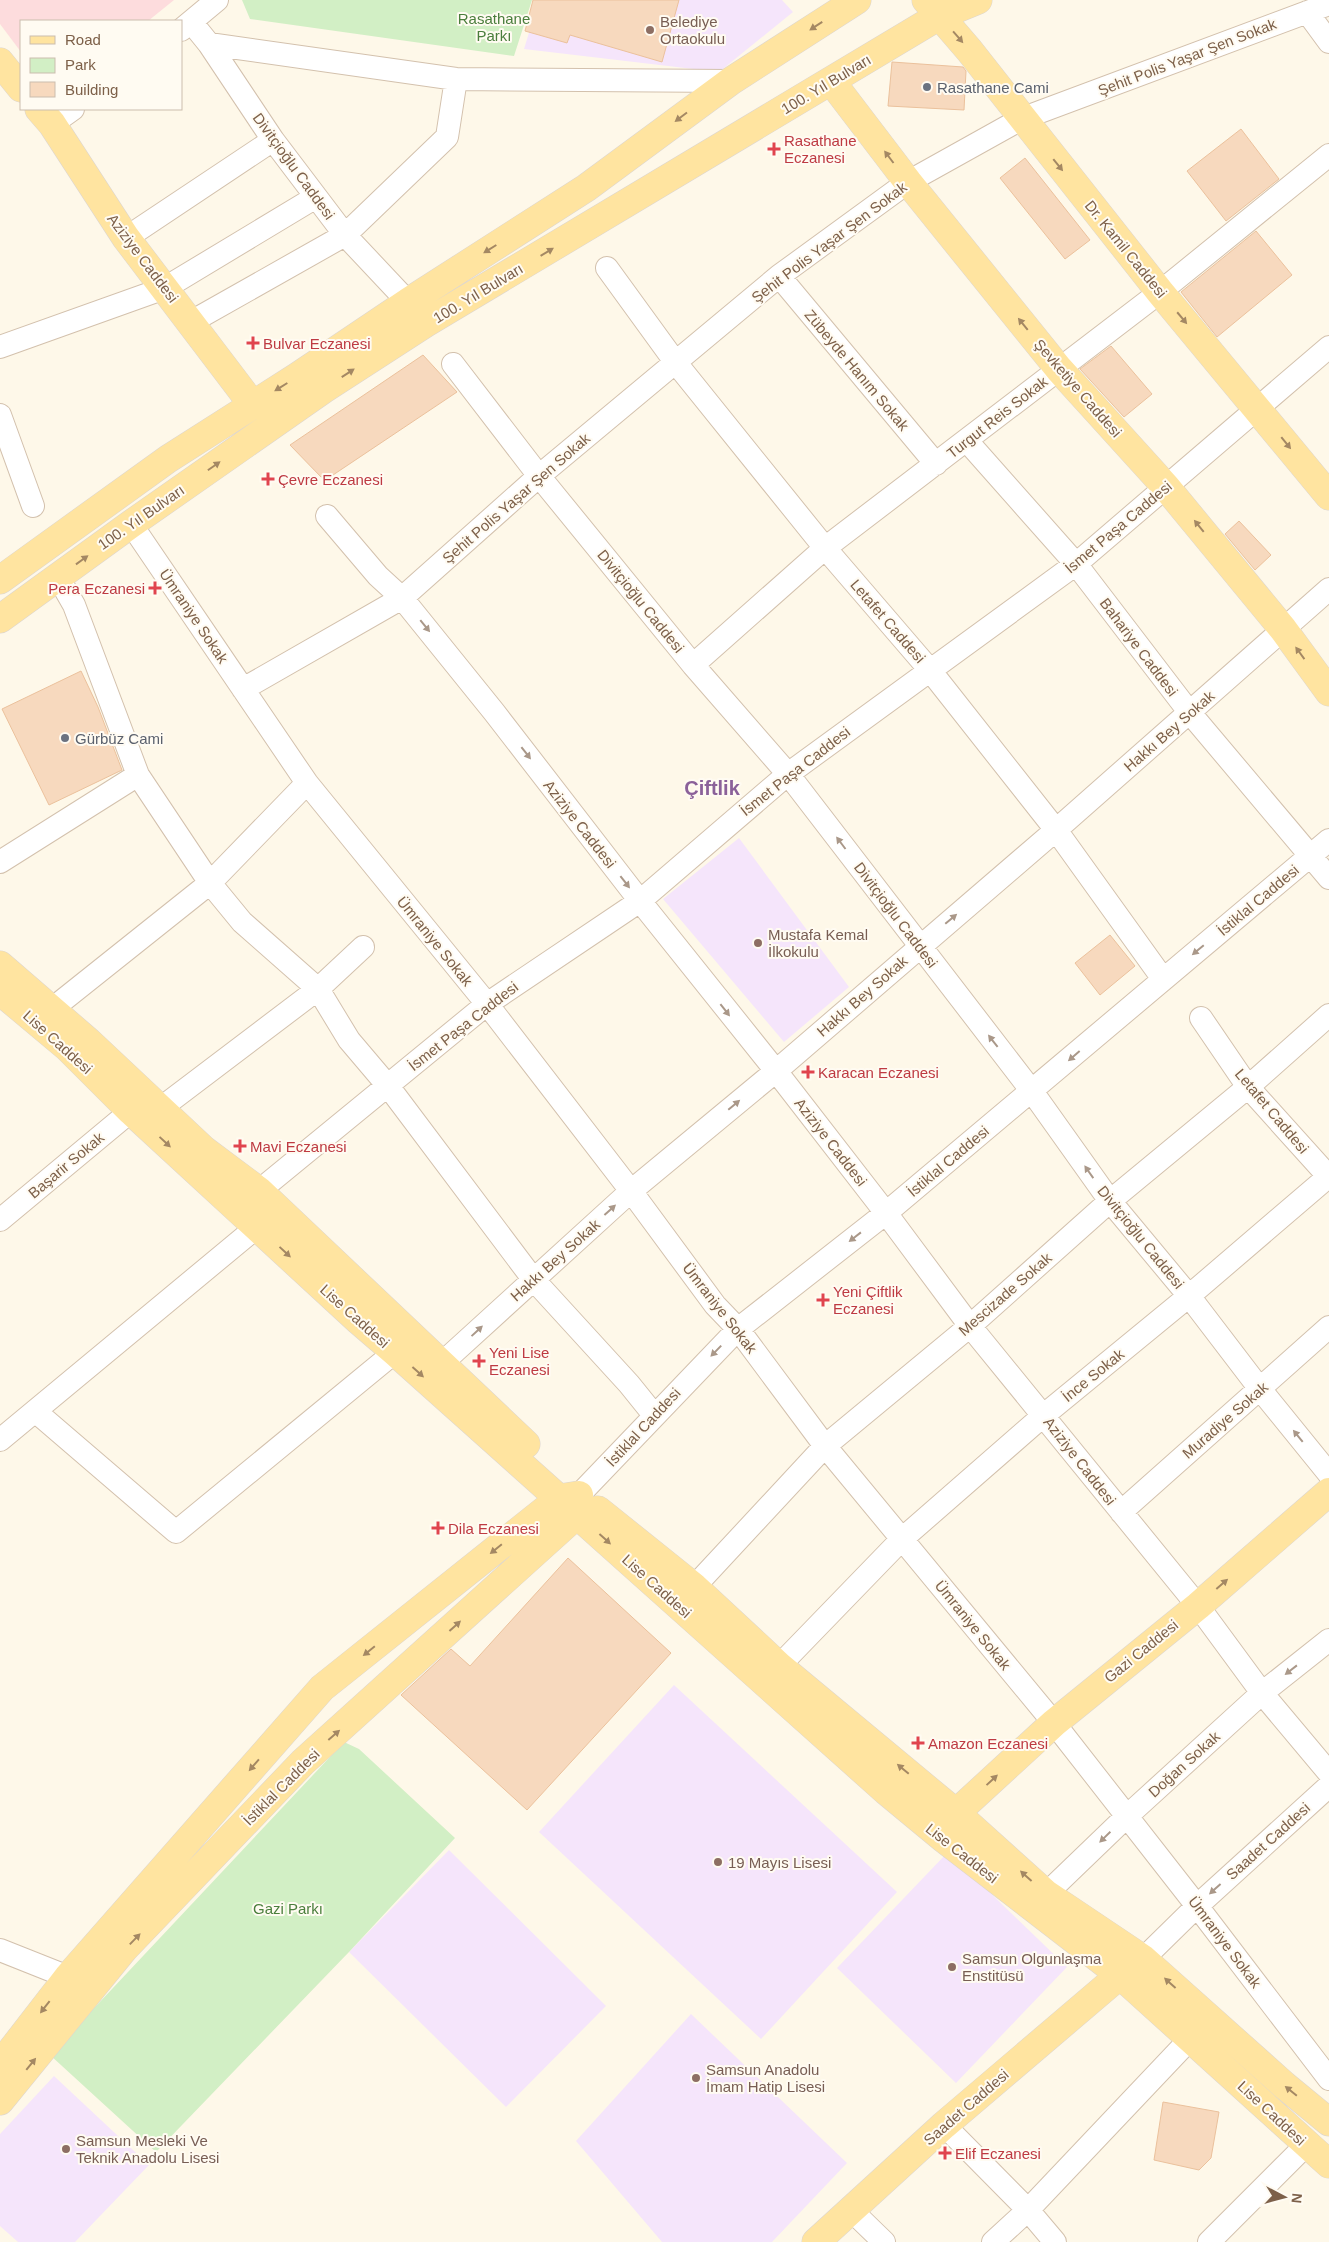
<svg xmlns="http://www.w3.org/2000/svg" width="1329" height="2242" font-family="Arial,sans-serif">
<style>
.education{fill:#f5e5fb}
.medical{fill:#fddcdd}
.green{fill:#d2efc5}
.building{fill:#f7d9be;stroke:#ebc19c}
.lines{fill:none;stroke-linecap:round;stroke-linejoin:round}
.minor-casing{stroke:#d3c1ad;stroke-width:24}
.major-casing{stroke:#ddd6d0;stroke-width:29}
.minor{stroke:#fff;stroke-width:22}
.major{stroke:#ffe4a0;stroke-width:28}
.oneway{fill:#a48863}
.oneway2{fill:#aa9889}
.education-dot{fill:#8d6e63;stroke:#fffbf2;stroke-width:2}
.worship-dot{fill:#6b7280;stroke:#fffbf2;stroke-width:2}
.health-dot{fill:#e0444e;stroke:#fffbf2;stroke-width:2}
.labels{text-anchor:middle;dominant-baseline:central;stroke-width:4;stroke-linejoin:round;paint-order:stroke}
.park-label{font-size:15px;fill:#4a7e3c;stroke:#fffbf2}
.education-label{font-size:15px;fill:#785e54;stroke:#fffbf2;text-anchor:start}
.street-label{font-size:15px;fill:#7d6049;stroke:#fffbf2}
.worship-label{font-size:15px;fill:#5b616d;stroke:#fffbf2;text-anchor:start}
.health-label{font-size:15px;fill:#be3a42;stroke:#fffbf2;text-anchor:start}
.district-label{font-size:20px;font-weight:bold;fill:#8b6199;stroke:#fffbf2}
</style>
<rect width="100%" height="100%" fill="#fef8e9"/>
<!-- education -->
<path class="education" d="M539 0H782L793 12 719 72 524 49Z
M739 838 849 987 784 1042 663 899Z
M674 1685 897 1892 761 2039 539 1832Z
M449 1850 606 2006 506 2107 349 1952Z
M948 1852 1067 1967 956 2083 837 1968Z
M691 2014 847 2163 772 2242H662L576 2141Z
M54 2076 149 2165 75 2242H18L0 2226V2134Z"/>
<!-- medical -->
<path class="medical" d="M0 0H174L148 21H21V52L0 24Z"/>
<!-- green -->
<path class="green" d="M242 0H532L514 56 250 19Z
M344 1742 359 1749 455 1838 349 1952 156 2152 50 2055Z"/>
<!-- building -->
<path class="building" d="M533 0H679L662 62 570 35 567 43 525 31Z
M892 62 963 67 966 71 964 110 888 106Z
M1241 129 1279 179 1226 221 1187 171Z
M1025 158 1090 240 1065 259 1000 178Z
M1256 231 1292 275 1217 337 1181 292Z
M1111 346 1152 394 1124 417 1080 369Z
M423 355 457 392 333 475 321 477 290 445Z
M1239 521 1271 555 1255 570 1225 534Z
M81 671 98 707 122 770 49 805 2 709Z
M1110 935 1135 966 1100 995 1075 963Z
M568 1558 671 1653 527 1810 401 1695 451 1649 470 1666Z
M1163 2102 1219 2112 1211 2158 1199 2170 1154 2160Z"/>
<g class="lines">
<!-- minor casing -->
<g class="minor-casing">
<path id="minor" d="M1307 12 1329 42
M192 23 209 44 273 140 345 235 408 302
M181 30 217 0
M209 44 456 79 731 81
M52 124 73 109
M126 238 273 140
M607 268 676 363 825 548 929 669 1056 830 1163 979
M779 276 936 464
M191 322 345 235 447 137 456 79
M0 347 165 288 316 197
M453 364 539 476 693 665 788 774 1031 1090 1110 1201 1189 1296 1260 1389 1329 1474
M0 415 33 506
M967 441 1076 564 1190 713 1329 878
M327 516 378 576 402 598 494 712 640 901 776 1071 886 1213 970 1326 1198 1606 1262 1693 1329 1773
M131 524 307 783 487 1004 631 1191 715 1305 738 1329 825 1446 1054 1723 1197 1906 1329 2079
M58 577 74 605 138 775 210 883 242 922 318 989 349 1040 388 1086 533 1279 629 1384 654 1415
M693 665 825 548 1160 292 1329 155
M243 689 402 598 539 476 779 276 908 182 1021 119 1329 4
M0 862 138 775
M52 1009 210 883 307 783
M1201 1018 1248 1087 1329 1177
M259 1191 487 1004 640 901 788 774 1076 564 1329 347
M0 1220 131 1111 161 1108 318 989 363 947
M441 1364 631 1191 776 1071 1056 830 1329 589
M35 1411 176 1532 395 1352
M0 1440 258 1226
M579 1495 738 1329 886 1213 1329 840
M1121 1512 1329 1327
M694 1587 825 1446 970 1326 1110 1201 1248 1087 1329 1015
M779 1666 902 1539 1044 1415 1189 1296 1329 1176
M1046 1894 1126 1817 1262 1693 1329 1640
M0 1950 68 1977
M1143 1959 1197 1906 1329 1786
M944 2125 1028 2210 1055 2242
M851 2210 884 2242
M993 2242 1028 2210 1191 2038
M1209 2242 1306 2145"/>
</g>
<!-- major casing -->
<g class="major-casing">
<path id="major" d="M926 0 969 50 1160 292 1329 496
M0 62 21 88
M831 81 908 182 1059 369 1166 487 1283 629 1329 692
M39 109 52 124 126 238 252 404
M0 580 168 459 295 378 408 302 586 188 731 81 857 0
M0 619 131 524 324 389 426 323 939 16 978 0
M0 965 89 1042 204 1150 259 1191 526 1444
M0 991 68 1048 131 1111 359 1321 395 1352 886 1791 944 1839 1120 1975 1329 2164
M598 1510 694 1587 779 1666 956 1813 1046 1894 1143 1959 1284 2085 1329 2122
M956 1813 1054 1723 1198 1606 1329 1492
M0 2065 68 1977 322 1688 560 1498 579 1495 576 1513 572 1519 303 1762 124 1949 0 2101
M816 2242 944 2125 1120 1975"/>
</g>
<!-- minor -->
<use href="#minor" class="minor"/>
<!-- major -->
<use href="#major" class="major"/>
</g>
<!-- one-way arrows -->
<defs><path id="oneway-solid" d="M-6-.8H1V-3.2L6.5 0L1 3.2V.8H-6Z" transform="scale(1.25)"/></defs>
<g class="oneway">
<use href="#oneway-solid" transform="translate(816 26) rotate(147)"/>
<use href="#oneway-solid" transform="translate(958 37) rotate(49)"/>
<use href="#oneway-solid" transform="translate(681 117) rotate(143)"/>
<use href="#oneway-solid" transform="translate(889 157) rotate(-127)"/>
<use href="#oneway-solid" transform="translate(1058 165) rotate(51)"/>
<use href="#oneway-solid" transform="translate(490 249) rotate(148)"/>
<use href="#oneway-solid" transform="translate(547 252) rotate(-31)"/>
<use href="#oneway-solid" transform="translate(1182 318) rotate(50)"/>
<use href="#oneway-solid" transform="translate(1023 324) rotate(-129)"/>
<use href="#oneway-solid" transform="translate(348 373) rotate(-33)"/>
<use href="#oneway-solid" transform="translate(281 387) rotate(148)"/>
<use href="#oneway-solid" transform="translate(1286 443) rotate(51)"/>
<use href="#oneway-solid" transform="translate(214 466) rotate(-35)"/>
<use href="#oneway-solid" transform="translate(1199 526) rotate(-129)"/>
<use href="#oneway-solid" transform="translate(82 560) rotate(-36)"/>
<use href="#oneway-solid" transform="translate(1300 653) rotate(-126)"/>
<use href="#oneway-solid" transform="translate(165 1142) rotate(43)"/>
<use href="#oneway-solid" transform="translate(285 1252) rotate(43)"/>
<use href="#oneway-solid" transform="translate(418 1372) rotate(42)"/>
<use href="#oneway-solid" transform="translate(605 1539) rotate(42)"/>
<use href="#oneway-solid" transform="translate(496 1549) rotate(141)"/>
<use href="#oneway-solid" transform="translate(1222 1584) rotate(-41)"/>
<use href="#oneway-solid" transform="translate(455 1626) rotate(-42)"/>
<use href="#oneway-solid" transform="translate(369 1651) rotate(141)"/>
<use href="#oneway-solid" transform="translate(334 1735) rotate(-41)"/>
<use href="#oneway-solid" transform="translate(254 1765) rotate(131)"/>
<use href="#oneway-solid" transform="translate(903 1769) rotate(-140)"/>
<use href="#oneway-solid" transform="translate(992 1780) rotate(-43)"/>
<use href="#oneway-solid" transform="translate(1026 1876) rotate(-138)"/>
<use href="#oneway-solid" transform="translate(135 1939) rotate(-46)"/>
<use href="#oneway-solid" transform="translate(1170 1983) rotate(-138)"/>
<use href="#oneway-solid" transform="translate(45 2007) rotate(128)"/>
<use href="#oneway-solid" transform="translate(31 2064) rotate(-51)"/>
<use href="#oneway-solid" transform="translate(1291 2091) rotate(-141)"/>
</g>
<g class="oneway2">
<use href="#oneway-solid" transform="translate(425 626) rotate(51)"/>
<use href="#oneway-solid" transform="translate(526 753) rotate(52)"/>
<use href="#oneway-solid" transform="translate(841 843) rotate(-127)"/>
<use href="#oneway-solid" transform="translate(625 882) rotate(52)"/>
<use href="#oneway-solid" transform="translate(951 919) rotate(-40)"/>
<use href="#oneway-solid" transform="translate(1198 950) rotate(140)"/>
<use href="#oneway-solid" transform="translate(725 1010) rotate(52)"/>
<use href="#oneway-solid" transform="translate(993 1041) rotate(-128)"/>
<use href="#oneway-solid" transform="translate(1074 1056) rotate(139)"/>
<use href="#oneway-solid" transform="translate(734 1105) rotate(-40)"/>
<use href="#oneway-solid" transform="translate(1089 1172) rotate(-125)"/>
<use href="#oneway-solid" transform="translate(610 1210) rotate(-42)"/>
<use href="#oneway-solid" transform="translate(855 1237) rotate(142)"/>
<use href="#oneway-solid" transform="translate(477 1331) rotate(-43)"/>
<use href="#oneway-solid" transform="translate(716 1351) rotate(134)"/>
<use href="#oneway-solid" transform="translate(1298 1436) rotate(-129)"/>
<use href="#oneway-solid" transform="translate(1291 1670) rotate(142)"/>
<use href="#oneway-solid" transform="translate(1105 1837) rotate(136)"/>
<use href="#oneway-solid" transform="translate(1215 1889) rotate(138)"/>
</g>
<!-- markers -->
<g class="education-dot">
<circle cx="650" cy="30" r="5"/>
<circle cx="758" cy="943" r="5"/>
<circle cx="718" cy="1862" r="5"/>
<circle cx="952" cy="1967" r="5"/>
<circle cx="696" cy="2078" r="5"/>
<circle cx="66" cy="2149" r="5"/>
</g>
<g class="worship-dot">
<circle cx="927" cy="87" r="5"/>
<circle cx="65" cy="738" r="5"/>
</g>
<g class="health-dot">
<path d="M771.5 141.5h5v5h5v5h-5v5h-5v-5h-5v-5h5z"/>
<path d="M250.5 335.5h5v5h5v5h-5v5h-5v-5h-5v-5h5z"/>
<path d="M265.5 471.5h5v5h5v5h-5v5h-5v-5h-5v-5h5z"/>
<path d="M152.5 580.5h5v5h5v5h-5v5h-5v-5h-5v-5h5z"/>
<path d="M805.5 1064.5h5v5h5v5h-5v5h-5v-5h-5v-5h5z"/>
<path d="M237.5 1138.5h5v5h5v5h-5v5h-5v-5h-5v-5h5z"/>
<path d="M820.5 1292.5h5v5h5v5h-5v5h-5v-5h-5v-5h5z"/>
<path d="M476.5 1353.5h5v5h5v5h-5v5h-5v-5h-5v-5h5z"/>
<path d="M435.5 1520.5h5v5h5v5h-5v5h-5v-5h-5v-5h5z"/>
<path d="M915.5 1735.5h5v5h5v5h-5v5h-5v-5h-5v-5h5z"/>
<path d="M942.5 2145.5h5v5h5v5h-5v5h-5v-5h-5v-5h5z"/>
</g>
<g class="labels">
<!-- park labels -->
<g class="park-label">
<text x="494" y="18">Rasathane<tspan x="494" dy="17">Parkı</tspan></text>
<text x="288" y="1908">Gazi Parkı</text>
</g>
<!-- education labels -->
<g class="education-label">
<text x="660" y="21">Belediye<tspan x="660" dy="17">Ortaokulu</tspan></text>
<text x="768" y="934">Mustafa Kemal<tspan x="768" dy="17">İlkokulu</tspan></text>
<text x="728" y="1862">19 Mayıs Lisesi</text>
<text x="962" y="1958">Samsun Olgunlaşma<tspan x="962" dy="17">Enstitüsü</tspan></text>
<text x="706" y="2069">Samsun Anadolu<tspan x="706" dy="17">İmam Hatip Lisesi</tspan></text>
<text x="76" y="2140">Samsun Mesleki Ve<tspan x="76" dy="17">Teknik Anadolu Lisesi</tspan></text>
</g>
<!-- street labels -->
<g class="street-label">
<text transform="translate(1187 57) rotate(-21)">Şehit Polis Yaşar Şen Sokak</text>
<text transform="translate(826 84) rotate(-31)">100. Yıl Bulvarı</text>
<text transform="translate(294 166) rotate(54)">Divitçioğlu Caddesi</text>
<text transform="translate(829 242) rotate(-37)">Şehit Polis Yaşar Şen Sokak</text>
<text transform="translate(1126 249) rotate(51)">Dr. Kamil Caddesi</text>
<text transform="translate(143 258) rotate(53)">Aziziye Caddesi</text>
<text transform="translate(478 293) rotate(-31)">100. Yıl Bulvarı</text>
<text transform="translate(857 370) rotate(50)">Zübeyde Hanım Sokak</text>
<text transform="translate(1078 388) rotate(49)">Şevketiye Caddesi</text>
<text transform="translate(997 417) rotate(-38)">Turgut Reis Sokak</text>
<text transform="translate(516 498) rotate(-41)">Şehit Polis Yaşar Şen Sokak</text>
<text transform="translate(141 517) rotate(-35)">100. Yıl Bulvarı</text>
<text transform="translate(1118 527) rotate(-40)">İsmet Paşa Caddesi</text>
<text transform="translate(641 601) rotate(51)">Divitçioğlu Caddesi</text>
<text transform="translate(194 616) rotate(56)">Ümraniye Sokak</text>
<text transform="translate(888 621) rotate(49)">Letafet Caddesi</text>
<text transform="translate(1139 647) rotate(53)">Bahariye Caddesi</text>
<text transform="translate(1169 731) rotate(-41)">Hakkı Bey Sokak</text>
<text transform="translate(795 771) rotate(-38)">İsmet Paşa Caddesi</text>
<text transform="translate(580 824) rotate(52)">Aziziye Caddesi</text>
<text transform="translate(1258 900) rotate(-40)">İstiklal Caddesi</text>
<text transform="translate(896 915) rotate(53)">Divitçioğlu Caddesi</text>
<text transform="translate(435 941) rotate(51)">Ümraniye Sokak</text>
<text transform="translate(862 996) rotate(-41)">Hakkı Bey Sokak</text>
<text transform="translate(463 1026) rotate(-38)">İsmet Paşa Caddesi</text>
<text transform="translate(58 1042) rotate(42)">Lise Caddesi</text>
<text transform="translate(1272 1111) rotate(50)">Letafet Caddesi</text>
<text transform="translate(831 1142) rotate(52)">Aziziye Caddesi</text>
<text transform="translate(948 1161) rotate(-40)">İstiklal Caddesi</text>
<text transform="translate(66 1165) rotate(-40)">Başarir Sokak</text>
<text transform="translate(1141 1237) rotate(51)">Divitçioğlu Caddesi</text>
<text transform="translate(555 1260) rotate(-42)">Hakkı Bey Sokak</text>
<text transform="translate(1005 1294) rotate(-41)">Mescizade Sokak</text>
<text transform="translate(720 1308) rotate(52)">Ümraniye Sokak</text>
<text transform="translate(355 1316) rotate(42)">Lise Caddesi</text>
<text transform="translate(1093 1375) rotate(-39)">İnce Sokak</text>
<text transform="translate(1225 1420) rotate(-41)">Muradiye Sokak</text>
<text transform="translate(643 1427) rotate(-47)">İstiklal Caddesi</text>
<text transform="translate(1080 1461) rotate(52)">Aziziye Caddesi</text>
<text transform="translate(657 1586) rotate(42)">Lise Caddesi</text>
<text transform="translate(973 1625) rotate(51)">Ümraniye Sokak</text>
<text transform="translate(1141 1651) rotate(-39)">Gazi Caddesi</text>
<text transform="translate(1184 1764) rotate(-42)">Doğan Sokak</text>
<text transform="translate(281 1787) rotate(-45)">İstiklal Caddesi</text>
<text transform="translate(1268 1841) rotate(-42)">Saadet Caddesi</text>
<text transform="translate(962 1853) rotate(38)">Lise Caddesi</text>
<text transform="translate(1225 1942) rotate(53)">Ümraniye Sokak</text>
<text transform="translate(966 2107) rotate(-41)">Saadet Caddesi</text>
<text transform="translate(1272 2113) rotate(43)">Lise Caddesi</text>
</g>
<!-- worship labels -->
<g class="worship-label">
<text x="937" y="87">Rasathane Cami</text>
<text x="75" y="738">Gürbüz Cami</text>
</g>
<!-- health labels -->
<g class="health-label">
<text x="784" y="140">Rasathane<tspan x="784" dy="17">Eczanesi</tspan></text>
<text x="263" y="343">Bulvar Eczanesi</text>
<text x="278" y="479">Çevre Eczanesi</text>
<text x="145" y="588" text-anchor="end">Pera Eczanesi</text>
<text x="818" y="1072">Karacan Eczanesi</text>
<text x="250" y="1146">Mavi Eczanesi</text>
<text x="833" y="1291">Yeni Çiftlik<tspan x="833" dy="17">Eczanesi</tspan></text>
<text x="489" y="1352">Yeni Lise<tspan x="489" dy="17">Eczanesi</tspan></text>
<text x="448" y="1528">Dila Eczanesi</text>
<text x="928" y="1743">Amazon Eczanesi</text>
<text x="955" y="2153">Elif Eczanesi</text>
</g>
<!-- district labels -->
<g class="district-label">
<text x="712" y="788">Çiftlik</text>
</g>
</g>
<!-- legend -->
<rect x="20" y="20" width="162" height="90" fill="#fffbf2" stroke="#cbbdae"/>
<rect x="30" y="36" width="25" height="8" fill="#ffe4a0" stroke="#cbbdae"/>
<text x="65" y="45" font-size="15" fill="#7d6049">Road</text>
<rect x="30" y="58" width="25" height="15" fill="#d2efc5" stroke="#cbbdae"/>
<text x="65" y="70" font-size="15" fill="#7d6049">Park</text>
<rect x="30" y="82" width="25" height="15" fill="#f7d9be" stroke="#cbbdae"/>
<text x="65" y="95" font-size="15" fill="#7d6049">Building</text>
<!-- north arrow -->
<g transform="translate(1284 2197) rotate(96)" stroke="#fffbf2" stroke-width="4" paint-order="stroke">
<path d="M0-4L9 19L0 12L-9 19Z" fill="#7d6049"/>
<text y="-8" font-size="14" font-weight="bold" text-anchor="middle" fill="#7d6049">N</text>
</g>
</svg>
